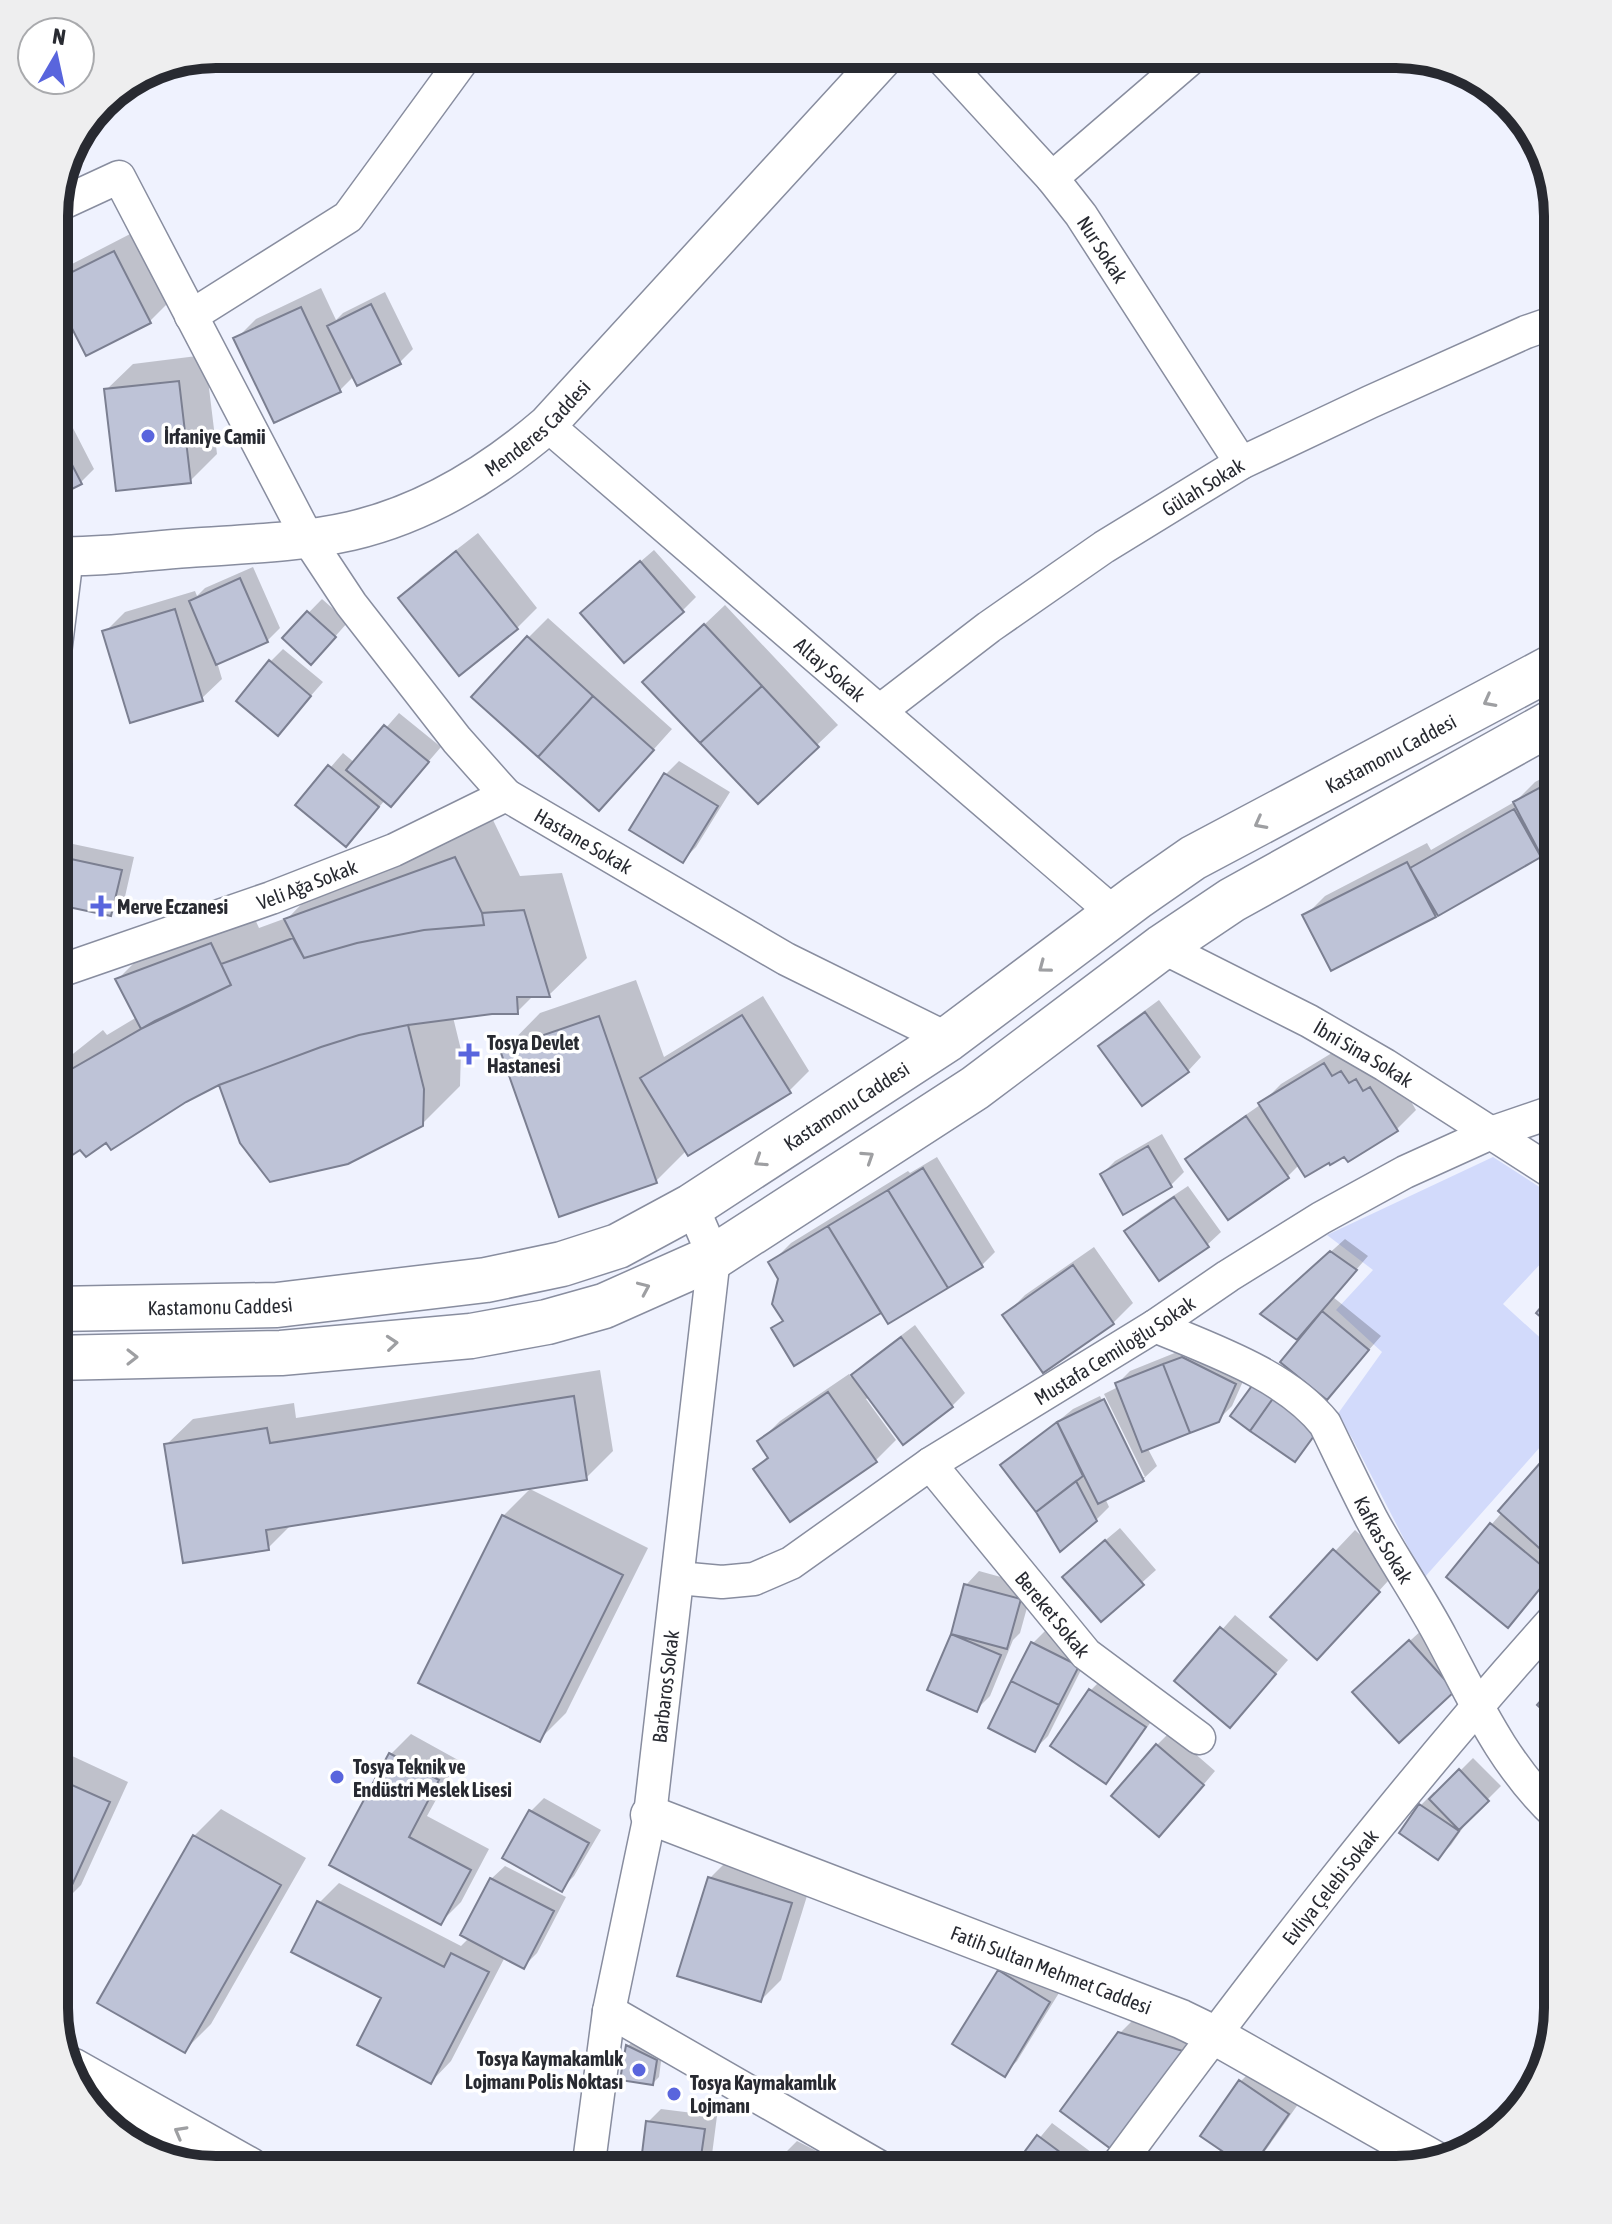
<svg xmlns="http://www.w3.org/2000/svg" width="1612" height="2224" font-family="'Asap Condensed',sans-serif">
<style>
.green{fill:#d2dafb}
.shadow{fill:#0003}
.building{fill:#bec3d7;stroke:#7b7f91;stroke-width:2}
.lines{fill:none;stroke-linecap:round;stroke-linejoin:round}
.minor-casing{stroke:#888d9f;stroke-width:35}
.tertiary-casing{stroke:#888d9f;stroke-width:41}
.primary-casing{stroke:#888d9f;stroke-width:47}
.minor{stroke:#fff;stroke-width:32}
.tertiary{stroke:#fff;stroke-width:38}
.primary{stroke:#fff;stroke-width:44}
.oneway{stroke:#9e9fa2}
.poi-dot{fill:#5965dd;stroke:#fff;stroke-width:3}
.labels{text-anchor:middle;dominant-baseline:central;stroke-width:7;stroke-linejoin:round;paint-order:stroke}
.street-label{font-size:20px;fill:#282a31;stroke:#fff}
.poi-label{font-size:20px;font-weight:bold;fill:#282a31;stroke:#fff;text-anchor:start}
.rim{fill:none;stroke:#282a31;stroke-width:10}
</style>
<rect width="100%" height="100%" fill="#eff2fe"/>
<!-- green -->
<path class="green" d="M1493 1157 1558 1199V1245L1503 1304 1558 1354V1461L1541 1446 1424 1578 1352 1438 1337 1415 1382 1352 1336 1310 1373 1270 1327 1235Z"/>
<!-- shadow -->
<path class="shadow" d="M134 232 170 301 150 321 54 282 72 264Z
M321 288 336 320 343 313 385 292 413 349 400 362 358 383 354 376 340 390 236 339 256 319Z
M205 355 217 454 190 481 106 390 133 364Z
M56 395 94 469 81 482 54 496Z
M478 533 537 608 517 628 400 598 420 578Z
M654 550 696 597 683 610 596 600Z
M253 567 280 628 267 641 217 662 222 679 201 699 105 632 125 612 195 591 197 596 205 588Z
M322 599 348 622 324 649 284 638Z
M725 605 838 725 758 801 665 662Z
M548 618 672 729 619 788 528 638Z
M283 649 323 682 278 733 270 662Z
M399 713 441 747 391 805 385 800 359 831 298 805 343 753 355 763Z
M679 761 730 792 696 847 683 860 632 829 666 774Z
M1558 770V856L1543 854 1434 916H1305L1325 896 1427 843 1431 850 1516 801 1535 782Z
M493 820 520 876 562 873 587 958 549 995H534L517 1012 453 1017 461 1050 460 1086 422 1124 220 1083 107 1140 80 1148 57 1163 54 1158V1069L103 1030 107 1035 137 1017 118 979 155 942 249 906 259 928 289 917 324 881Z
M73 844 134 857 124 901 111 914 59 857Z
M636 980 664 1057 763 996 809 1071 789 1091 687 1150 656 1181 503 1051 540 1013Z
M1159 1000 1201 1057 1188 1071 1100 1047 1114 1033Z
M1345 1045 1391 1068 1416 1110 1396 1130 1345 1154 1299 1165 1288 1176 1188 1159 1201 1146 1260 1105 1281 1084Z
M1162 1134 1184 1172 1171 1185 1102 1174 1115 1161Z
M937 1157 995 1252 982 1265 889 1322 882 1310 795 1363 774 1329 784 1319 780 1279 771 1263 791 1243 908 1171 910 1173Z
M1188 1186 1221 1232 1207 1245 1127 1231 1140 1218Z
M1345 1239 1368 1256 1333 1297 1381 1336 1327 1398 1301 1340 1263 1313Z
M1094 1247 1133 1303 1113 1323 1005 1315 1025 1295Z
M915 1325 965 1393 952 1406 869 1397 866 1399 896 1440 876 1460 755 1469 769 1455 760 1441 780 1421 849 1374 851 1377 866 1362Z
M1197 1344 1248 1370 1232 1406 1218 1420 1148 1449 1157 1466 1143 1479 1105 1498 1109 1507 1096 1520 1037 1510 1003 1466 1073 1409 1100 1396 1140 1477H1145L1104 1394 1118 1387 1117 1384 1130 1371Z
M600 1370 613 1451 586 1478 292 1524 268 1548 166 1445 193 1419 294 1403 296 1418Z
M1556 1451 1558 1453V1567L1521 1612 1491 1525Z
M530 1489 648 1548 566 1713 539 1740 503 1516Z
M1120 1528 1156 1570 1101 1619 1077 1564Z
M1355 1530 1398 1570 1337 1637 1273 1617Z
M979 1571 1033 1586 1020 1633 1013 1640 990 1696 977 1709 952 1635 966 1585Z
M1235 1615 1288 1660 1230 1726 1177 1681Z
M1423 1629 1454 1689 1368 1679Z
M1046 1630 1090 1652 1048 1736 1035 1749 1033 1643Z
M1104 1677 1157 1713 1119 1768 1106 1781 1053 1745 1091 1690Z
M1170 1732 1215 1771 1172 1822 1157 1745Z
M411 1734 458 1760 427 1816 489 1849 461 1902 441 1922 332 1864 391 1754Z
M70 1755 128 1782 81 1885 61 1905 54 1902V1771Z
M1473 1758 1501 1786 1471 1816 1451 1845 1438 1858 1402 1832 1421 1805 1434 1792 1437 1794Z
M544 1798 601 1830 574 1876 561 1889 531 1811Z
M221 1809 306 1858 211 2024 185 2050 194 1836Z
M730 1858 811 1883 781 1980 761 2000 710 1878Z
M505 1866 566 1897 537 1953 524 1966 505 1957 451 2061 431 2082 384 1997 319 1903 339 1883 461 1946 469 1938 491 1879Z
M1013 1958 1062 1988 1017 2061 1004 2074 1000 1971Z
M1140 2013 1201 2031 1130 2126 1120 2033Z
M634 2040 662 2054 659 2077 653 2083 623 2078 628 2046Z
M1254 2068 1301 2100 1263 2154 1250 2168 1203 2135 1241 2081Z
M661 2109 717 2116 710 2170H642L648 2122Z
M1052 2123 1103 2161 1096 2170H1013Z
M797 2141 850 2168 849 2170H776L784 2154Z
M1407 2148 1420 2164 1397 2170H1380Z
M1205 2151 1229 2170H1187Z"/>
<!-- building -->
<path class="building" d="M114 251 151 323 86 356 54 293V281Z
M371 304 401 364 357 386 327 326Z
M301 307 341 392 274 423 233 338Z
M179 381 191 483 116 491 104 389Z
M54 430 82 484 54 498Z
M456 551 518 629 459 676 398 598Z
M640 561 684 612 624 663 580 613Z
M240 578 268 642 216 665 189 601Z
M175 609 203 701 130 723 102 631Z
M307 611 336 637 311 665 282 638Z
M704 624 762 686 700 743 642 682Z
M527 636 593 696 538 757 471 697Z
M269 660 311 696 278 736 236 701Z
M762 686 819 747 758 804 700 743Z
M593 696 654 750 599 811 538 757Z
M384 725 429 762 391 807 346 770Z
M328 765 379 807 346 847 295 805Z
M664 773 718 806 683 863 629 830Z
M1558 778V859L1546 865 1513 802Z
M1514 809 1541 857 1438 916 1410 868Z
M57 856 122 870 111 916 54 904V871Z
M455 857 482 913 484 925 424 930 357 943 304 958 284 919Z
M1407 862 1436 917 1331 971 1302 915Z
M524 910 550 997H517L518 1014H492L408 1025 359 1035 321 1047 219 1085 186 1102 111 1150 106 1143 86 1157 80 1150 56 1166 54 1073 64 1066 68 1071 155 1021 231 985 221 964 293 938 304 958 357 943 424 930 484 925 482 913Z
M211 943 231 985 141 1029 115 979Z
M1145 1012 1189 1072 1142 1106 1098 1046Z
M742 1015 791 1093 688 1156 640 1078Z
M599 1016 657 1183 559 1217 500 1050Z
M408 1025 424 1089 423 1126 348 1164 270 1182 240 1143 219 1085 321 1047 359 1035Z
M1324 1063 1332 1076 1341 1071 1349 1083 1356 1079 1363 1091 1370 1087 1398 1131 1348 1162 1344 1157 1330 1165 1329 1163 1305 1177 1258 1103Z
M1246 1116 1289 1178 1228 1220 1185 1159Z
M1148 1146 1172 1187 1123 1215 1100 1174Z
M923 1168 983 1267 948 1288 888 1190Z
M888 1190 948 1288 888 1324 828 1226Z
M1174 1197 1209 1247 1159 1281 1124 1231Z
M828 1226 881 1313 794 1366 771 1328 783 1321 772 1304 778 1279 768 1262Z
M1330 1251 1357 1270 1297 1340 1260 1314Z
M1073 1265 1114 1324 1043 1373 1002 1315Z
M1558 1286V1331L1536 1313Z
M1322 1311 1369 1350 1327 1400 1280 1362Z
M901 1337 953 1407 903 1445 851 1375Z
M1182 1357 1236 1384 1219 1422 1190 1433 1163 1364Z
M1163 1364 1190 1433 1142 1452 1115 1383Z
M1254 1383 1274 1397 1250 1431 1230 1416Z
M828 1392 877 1462 790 1522 753 1469 768 1458 757 1441Z
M574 1396 587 1480 266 1530 269 1550 183 1563 164 1444 267 1428 270 1443Z
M1274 1397 1319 1429 1295 1462 1250 1431Z
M1104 1399 1144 1481 1098 1504 1057 1422Z
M1057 1422 1083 1476 1036 1512 1000 1465Z
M1541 1462 1558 1477 1557 1564 1498 1511Z
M1076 1481 1097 1521 1060 1552 1036 1512Z
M502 1515 623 1575 540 1742 418 1683Z
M1490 1523 1552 1574 1508 1628 1446 1577Z
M1105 1540 1144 1585 1101 1622 1062 1577Z
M1333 1549 1380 1592 1317 1660 1270 1617Z
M964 1584 1021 1599 1007 1649 951 1634Z
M1220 1627 1276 1674 1230 1728 1174 1681Z
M951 1634 1001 1655 977 1712 927 1690Z
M1409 1640 1455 1691 1399 1743 1352 1692Z
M1031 1642 1079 1666 1059 1705 1011 1681Z
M1011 1681 1059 1705 1035 1752 988 1728Z
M1558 1681V1724L1537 1705Z
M1089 1689 1146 1727 1106 1784 1050 1746Z
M1156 1744 1204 1785 1159 1837 1111 1796Z
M389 1753 439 1780 409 1837 471 1870 441 1925 329 1865Z
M1459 1769 1489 1801 1459 1830 1429 1799Z
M54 1777 110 1802 62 1907 54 1904Z
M1419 1804 1459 1831 1438 1860 1399 1833Z
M529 1810 589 1843 562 1892 502 1858Z
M193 1835 281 1885 185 2053 97 2003Z
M708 1877 792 1903 761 2002 677 1976Z
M490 1878 554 1911 524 1969 460 1935Z
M317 1901 444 1967 451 1953 489 1972 431 2084 357 2045 381 1998 291 1952Z
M998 1970 1050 2002 1005 2077 952 2044Z
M1118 2032 1183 2051 1111 2149 1060 2111Z
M626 2045 657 2060 653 2085 620 2080Z
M1239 2080 1289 2114 1250 2170 1200 2136Z
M646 2121 705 2129 699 2170H640Z
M1037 2135 1084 2170H1011Z
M783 2153 815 2170H773Z"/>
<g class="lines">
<!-- minor casing -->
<g class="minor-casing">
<g id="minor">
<path id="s1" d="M938 54 1052 178 1081 215 1241 463"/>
<path d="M1052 178 1196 54"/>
<path id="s2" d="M54 207 119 177 308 539 351 604 457 740 506 795 786 959 948 1039"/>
<path d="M191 316 348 217 467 54"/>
<path id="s3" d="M547 425 1115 914"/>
<path d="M54 661 67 556"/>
<path id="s4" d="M881 710 989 627 1104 547 1241 463 1370 402 1526 332 1558 321"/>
<path id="s5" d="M1162 947 1309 1021 1385 1065 1558 1176"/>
<path id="s6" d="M54 973 271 898 394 850 506 795"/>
<path id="s7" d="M1155 1326C1212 1350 1286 1375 1325 1424 1340 1455 1355 1487 1371 1518 1393 1559 1420 1597 1442 1639 1476 1703 1504 1766 1558 1816"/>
<path id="s8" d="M930 1464 1086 1654 1199 1738"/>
<path id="s9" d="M678 1578 722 1582 754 1579 791 1563 930 1464 1155 1326 1228 1276 1321 1218 1405 1172 1491 1133 1558 1110"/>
<path d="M609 2011 885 2170"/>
<path id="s10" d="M588 2170 609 2011 650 1815 714 1257 692 1206"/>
<path id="s11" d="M1114 2170C1254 1980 1399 1791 1558 1615"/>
</g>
</g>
<!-- tertiary casing -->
<g class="tertiary-casing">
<g id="tertiary">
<path id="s12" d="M54 556C98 558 144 551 188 548 242 544 298 543 351 531 424 514 491 473 547 425L887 54"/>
<path id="s13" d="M650 1815 1181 2019 1214 2035 1434 2160"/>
</g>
</g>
<!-- primary casing -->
<g class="primary-casing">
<g id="primary">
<path id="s14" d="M54 1309 277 1305 486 1280 562 1264 618 1246 692 1206 948 1039 1137 897 1193 858 1558 664"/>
<path d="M54 1358 281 1353 471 1336 547 1322 604 1306 714 1257 975 1088 1162 947 1232 900 1558 719"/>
<path d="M71 2070 249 2170"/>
</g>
</g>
<!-- minor -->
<use href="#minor" class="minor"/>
<!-- tertiary -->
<use href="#tertiary" class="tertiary"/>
<!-- primary -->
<use href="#primary" class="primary"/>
</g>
<!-- one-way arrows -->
<defs><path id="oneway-chevron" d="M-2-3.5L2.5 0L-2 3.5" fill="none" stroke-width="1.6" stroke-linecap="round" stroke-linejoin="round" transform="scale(2)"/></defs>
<g class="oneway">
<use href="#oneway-chevron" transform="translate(1489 701) rotate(152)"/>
<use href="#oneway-chevron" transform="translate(1260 823) rotate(152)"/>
<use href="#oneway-chevron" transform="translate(1044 967) rotate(143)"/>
<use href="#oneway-chevron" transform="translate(868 1157) rotate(-33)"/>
<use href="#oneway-chevron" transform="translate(760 1161) rotate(147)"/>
<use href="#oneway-chevron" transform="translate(644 1288) rotate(-24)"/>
<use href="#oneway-chevron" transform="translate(392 1343) rotate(-5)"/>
<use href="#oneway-chevron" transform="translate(132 1357)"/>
<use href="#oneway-chevron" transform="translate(180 2132) rotate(-151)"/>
</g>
<!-- markers -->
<g class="poi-dot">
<circle cx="148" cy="436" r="8"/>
<path d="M97 894h8v8h8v8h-8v8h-8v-8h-8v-8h8z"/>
<path d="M465 1042h8v8h8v8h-8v8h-8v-8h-8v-8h8z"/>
<circle cx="337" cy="1777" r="8"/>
<circle cx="639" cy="2070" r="8"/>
<circle cx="674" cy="2094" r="8"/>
</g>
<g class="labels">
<!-- street labels -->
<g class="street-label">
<text stroke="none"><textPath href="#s1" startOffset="256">Nur Sokak</textPath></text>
<text stroke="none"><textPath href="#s12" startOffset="514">Menderes Caddesi</textPath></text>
<text stroke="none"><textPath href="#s4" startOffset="392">Gülah Sokak</textPath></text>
<text stroke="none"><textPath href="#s3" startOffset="374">Altay Sokak</textPath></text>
<text stroke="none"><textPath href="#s14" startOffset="1488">Kastamonu Caddesi</textPath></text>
<text stroke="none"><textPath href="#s2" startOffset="894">Hastane Sokak</textPath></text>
<text stroke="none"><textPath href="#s6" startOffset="268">Veli Ağa Sokak</textPath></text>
<text stroke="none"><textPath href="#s5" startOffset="228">İbni Sina Sokak</textPath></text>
<text stroke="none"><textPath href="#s14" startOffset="838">Kastamonu Caddesi</textPath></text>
<text stroke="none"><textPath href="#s14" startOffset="166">Kastamonu Caddesi</textPath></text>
<text stroke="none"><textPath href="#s9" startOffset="504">Mustafa Cemiloğlu Sokak</textPath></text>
<text stroke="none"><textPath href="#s7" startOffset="328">Kafkas Sokak</textPath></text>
<text stroke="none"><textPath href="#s8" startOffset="194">Bereket Sokak</textPath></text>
<text stroke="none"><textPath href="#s10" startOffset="490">Barbaros Sokak</textPath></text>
<text stroke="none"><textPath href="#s11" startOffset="356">Evliya Çelebi Sokak</textPath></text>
<text stroke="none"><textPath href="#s13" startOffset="430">Fatih Sultan Mehmet Caddesi</textPath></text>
</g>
<!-- poi labels -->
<g class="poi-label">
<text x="164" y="436">İrfaniye Camii</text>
<text x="117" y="906">Merve Eczanesi</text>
<text x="487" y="1042">Tosya Devlet<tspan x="487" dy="23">Hastanesi</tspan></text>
<text x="353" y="1766">Tosya Teknik ve<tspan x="353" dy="23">Endüstri Meslek Lisesi</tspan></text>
<text x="623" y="2058" text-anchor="end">Tosya Kaymakamlık<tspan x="623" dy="23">Lojmanı Polis Noktası</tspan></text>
<text x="690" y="2082">Tosya Kaymakamlık<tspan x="690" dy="23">Lojmanı</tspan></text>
</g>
</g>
<!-- crop -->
<path d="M0 0H1612V2224H0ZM216 68H1396A148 148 0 0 1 1544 216V2008A148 148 0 0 1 1396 2156H216A148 148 0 0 1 68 2008V216A148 148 0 0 1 216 68Z" fill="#eeeeef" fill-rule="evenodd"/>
<path class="rim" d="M216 68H1396A148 148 0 0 1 1544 216V2008A148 148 0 0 1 1396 2156H216A148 148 0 0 1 68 2008V216A148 148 0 0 1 216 68Z"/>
<!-- north arrow -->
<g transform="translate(56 56) rotate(9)"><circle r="38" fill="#ffffff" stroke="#a9aaad" stroke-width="2"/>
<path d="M0-6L14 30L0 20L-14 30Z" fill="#5965dd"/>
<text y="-12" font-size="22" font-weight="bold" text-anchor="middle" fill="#282a31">N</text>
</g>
</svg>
